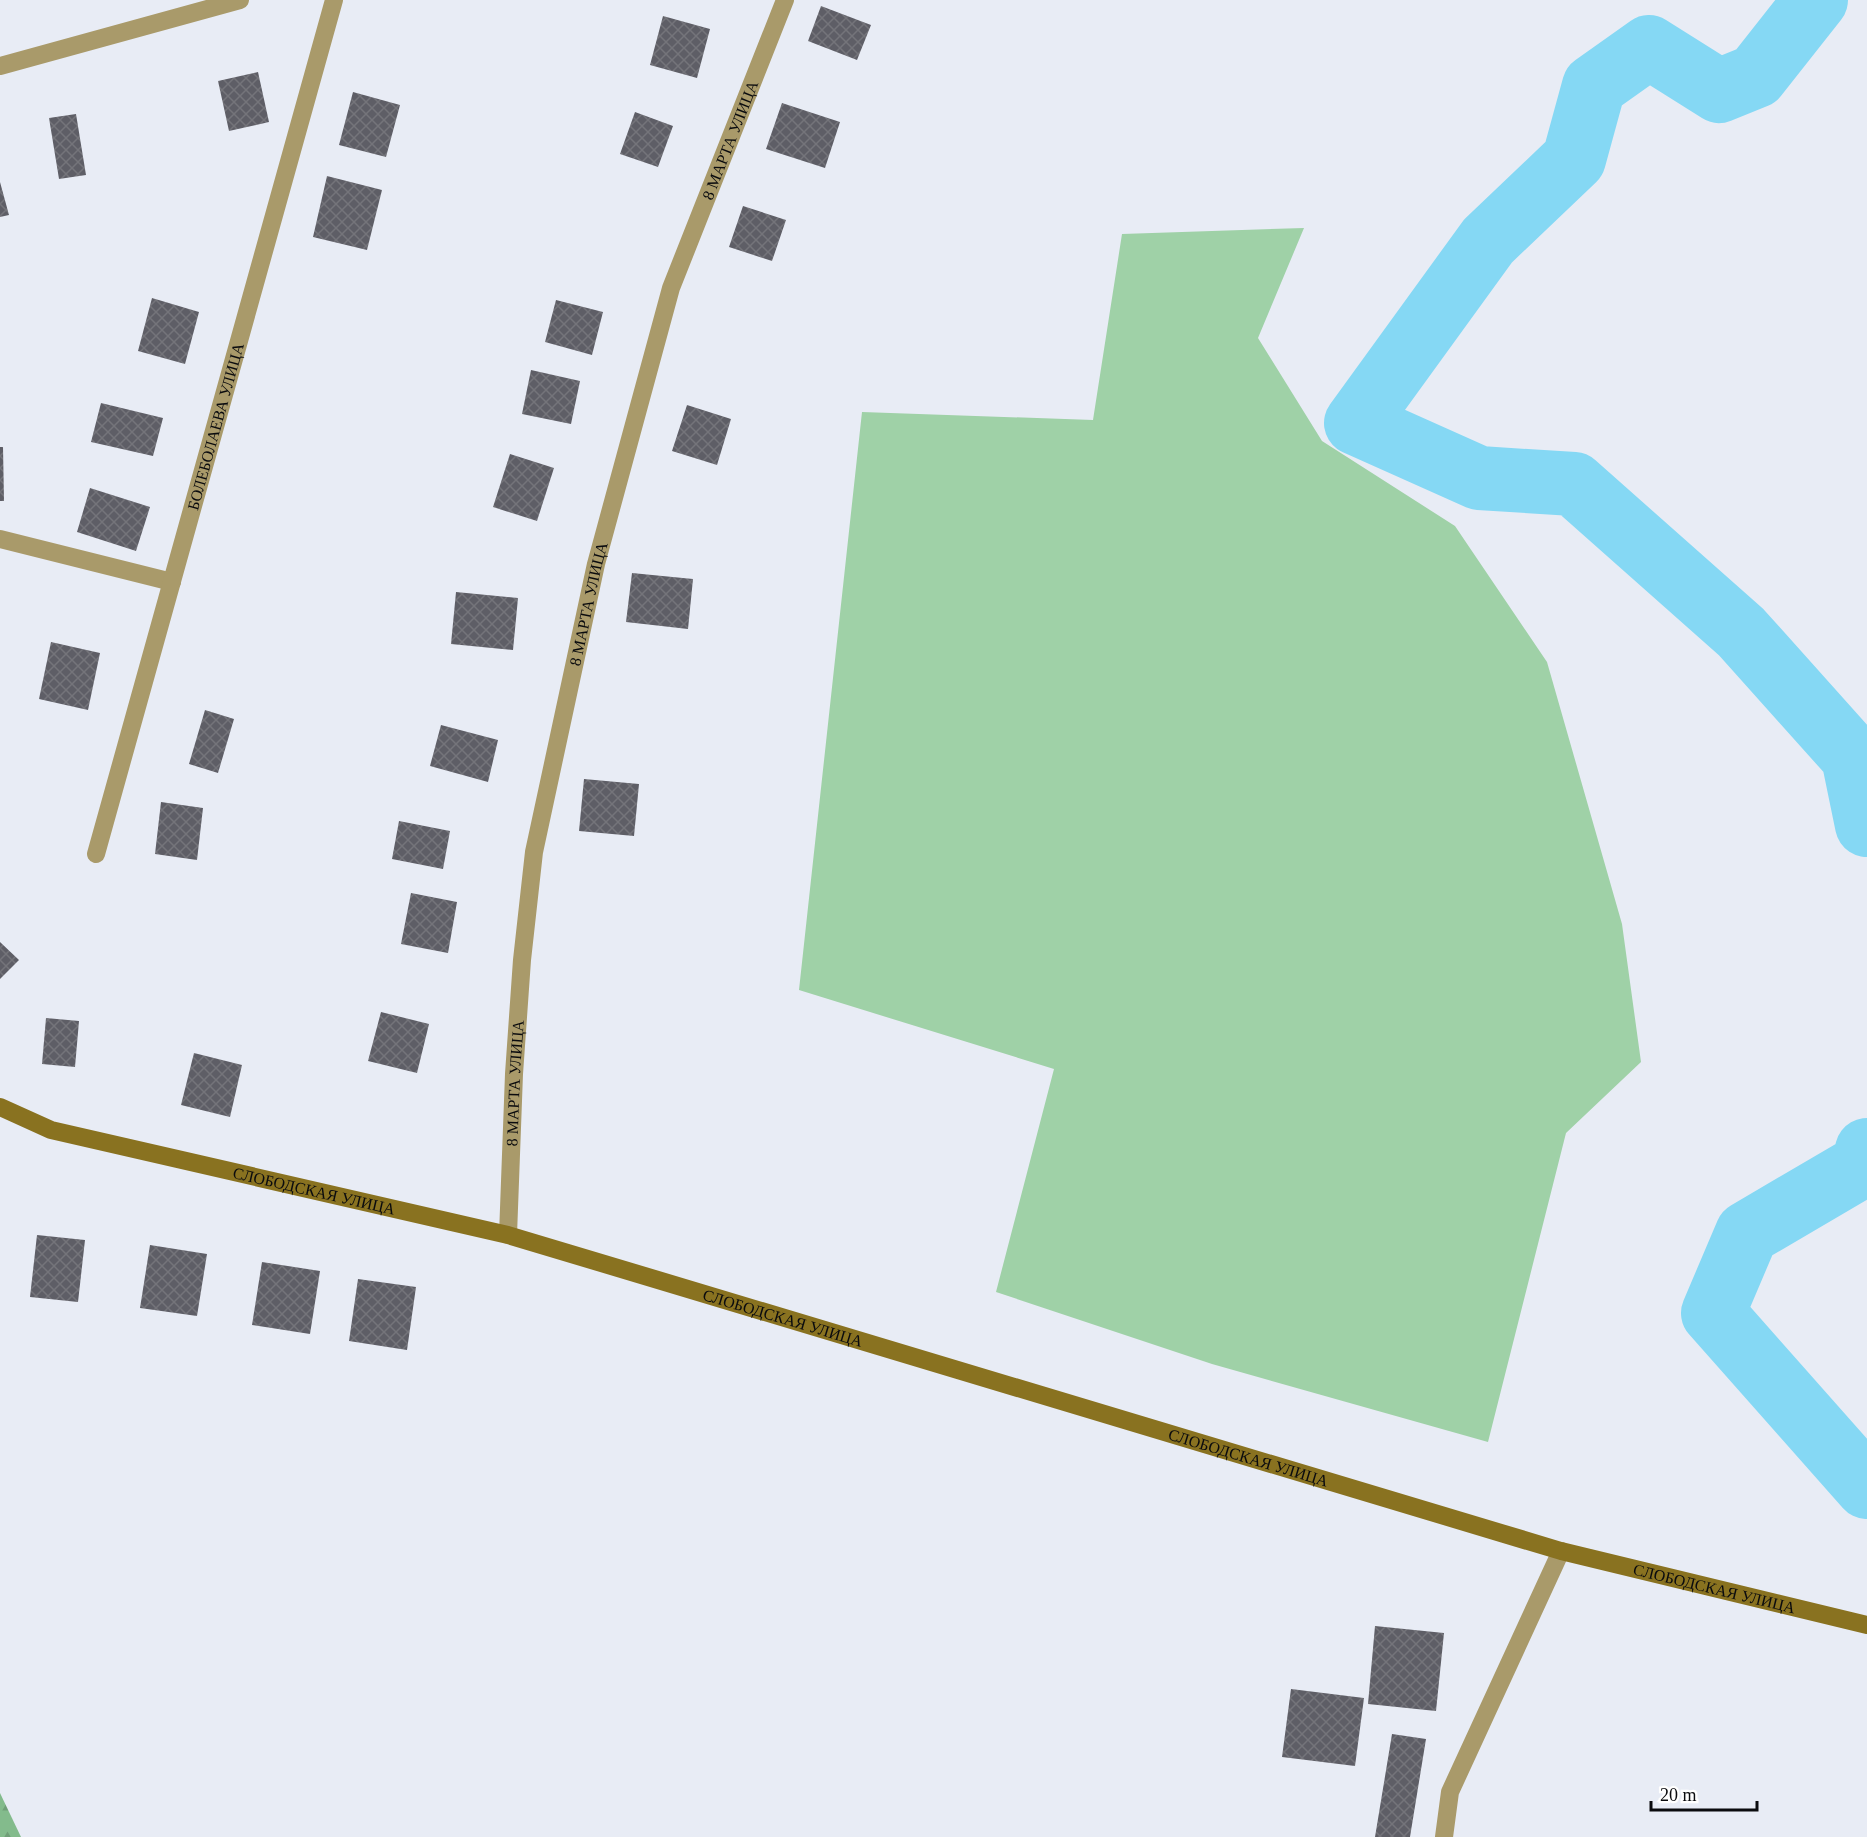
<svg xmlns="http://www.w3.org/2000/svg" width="1867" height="1837" font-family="'Times New Roman',serif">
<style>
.green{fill:#9fd1a7}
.forest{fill:url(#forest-firs)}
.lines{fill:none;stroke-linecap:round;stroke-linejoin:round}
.river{stroke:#85d8f4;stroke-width:64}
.building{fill:url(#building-cross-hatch)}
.street{stroke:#a99a6a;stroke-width:18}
.secondary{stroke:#897220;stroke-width:18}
.labels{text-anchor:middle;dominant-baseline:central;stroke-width:4.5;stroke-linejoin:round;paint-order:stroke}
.street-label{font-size:16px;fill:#0a0b0e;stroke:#fff}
</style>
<defs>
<pattern id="forest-firs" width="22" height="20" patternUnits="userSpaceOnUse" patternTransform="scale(1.5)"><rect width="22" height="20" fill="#83bb8c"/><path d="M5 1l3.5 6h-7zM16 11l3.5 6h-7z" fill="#709f78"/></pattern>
<pattern id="building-cross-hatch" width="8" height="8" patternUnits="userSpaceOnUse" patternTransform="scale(1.5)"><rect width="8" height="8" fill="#5e5e66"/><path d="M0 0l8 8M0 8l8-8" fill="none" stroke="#74747a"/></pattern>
</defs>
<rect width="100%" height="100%" fill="#e8ecf5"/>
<!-- green -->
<path class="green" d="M1304 228 1258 338 1322 441 1455 526 1547 662 1622 924 1641 1062 1566 1133 1488 1442 1212 1364 996 1292 1054 1069 799 990 862 412 1093 420 1122 234Z"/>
<!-- forest -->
<path class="forest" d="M0 1793 21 1837H0Z"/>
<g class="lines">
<!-- river -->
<path class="river" d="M1816 0 1756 76 1719 91 1649 47 1594 86 1574 159 1488 241 1356 423 1479 478 1574 484 1741 632 1853 757 1867 825
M1867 1150 1863 1165 1747 1233 1713 1313 1867 1487"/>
</g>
<!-- building -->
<path class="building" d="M821 6 871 25 857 60 808 41Z
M663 16 710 29 697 78 650 65Z
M258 72 269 122 229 131 218 81Z
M353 92 400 105 386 157 339 145Z
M782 103 840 122 825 168 766 149Z
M635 112 673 126 658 167 620 154Z
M76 114 86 175 59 179 49 118Z
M327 176 382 190 367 250 313 237Z
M0 182 9 215 0 217Z
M743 206 786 220 772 261 729 247Z
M152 298 199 312 185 364 138 351Z
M556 300 603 312 592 355 545 342Z
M531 370 580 381 571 424 522 414Z
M101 403 163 418 153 456 91 442Z
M687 405 731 419 717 465 672 451Z
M0 447H3L4 501H0Z
M510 454 554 468 537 521 493 507Z
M90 488 150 507 136 551 77 532Z
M632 573 693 579 688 629 626 622Z
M456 592 518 598 513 650 451 644Z
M51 642 100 653 88 710 39 699Z
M205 710 234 719 218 773 189 764Z
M441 725 498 740 488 782 430 766Z
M584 779 639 784 634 836 579 831Z
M161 802 203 808 197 860 155 854Z
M399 821 450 831 443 869 392 859Z
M411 893 457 902 448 953 401 944Z
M0 942 19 960 0 979Z
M381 1012 429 1024 417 1073 368 1061Z
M46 1018 79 1021 75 1067 42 1064Z
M194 1053 242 1065 230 1117 181 1105Z
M37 1235 85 1240 78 1302 30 1297Z
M150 1245 207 1254 197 1316 140 1308Z
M262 1262 320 1271 310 1334 252 1325Z
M358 1279 416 1287 407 1350 349 1341Z
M1375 1626 1444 1633 1436 1711 1368 1704Z
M1291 1689 1364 1698 1355 1766 1282 1757Z
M1392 1734 1426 1739 1410 1837H1375Z"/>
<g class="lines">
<!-- street -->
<g class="street">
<path d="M0 66 240 0"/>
<path d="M0 539 172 582"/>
<path id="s1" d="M96 854 334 0"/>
<path id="s2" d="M508 1235 514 1074 522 960 534 852 596 564 671 288 785 0"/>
<path d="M1444 1837 1450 1792 1561 1551"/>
</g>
<!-- secondary -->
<path class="secondary" id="s3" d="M0 1107 51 1130 508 1235 1561 1551 1867 1625"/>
</g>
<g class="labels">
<!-- street labels -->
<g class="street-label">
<text stroke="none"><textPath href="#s2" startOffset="1124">8 МАРТА УЛИЦА</textPath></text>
<text stroke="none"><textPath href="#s1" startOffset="444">БОЛЕБОЛАЕВА УЛИЦА</textPath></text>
<text stroke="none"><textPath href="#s2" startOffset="638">8 МАРТА УЛИЦА</textPath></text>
<text stroke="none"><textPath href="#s2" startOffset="152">8 МАРТА УЛИЦА</textPath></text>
<text stroke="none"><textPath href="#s3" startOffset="326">СЛОБОДСКАЯ УЛИЦА</textPath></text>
<text stroke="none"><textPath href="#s3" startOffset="812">СЛОБОДСКАЯ УЛИЦА</textPath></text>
<text stroke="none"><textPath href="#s3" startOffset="1298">СЛОБОДСКАЯ УЛИЦА</textPath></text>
<text stroke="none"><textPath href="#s3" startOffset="1782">СЛОБОДСКАЯ УЛИЦА</textPath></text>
</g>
</g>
<!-- scale -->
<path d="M1651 1801v9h106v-9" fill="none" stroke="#0a0b0e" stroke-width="3"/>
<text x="1660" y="1801" font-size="18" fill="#0a0b0e" stroke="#ffffff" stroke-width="4.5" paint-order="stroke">20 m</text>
</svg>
